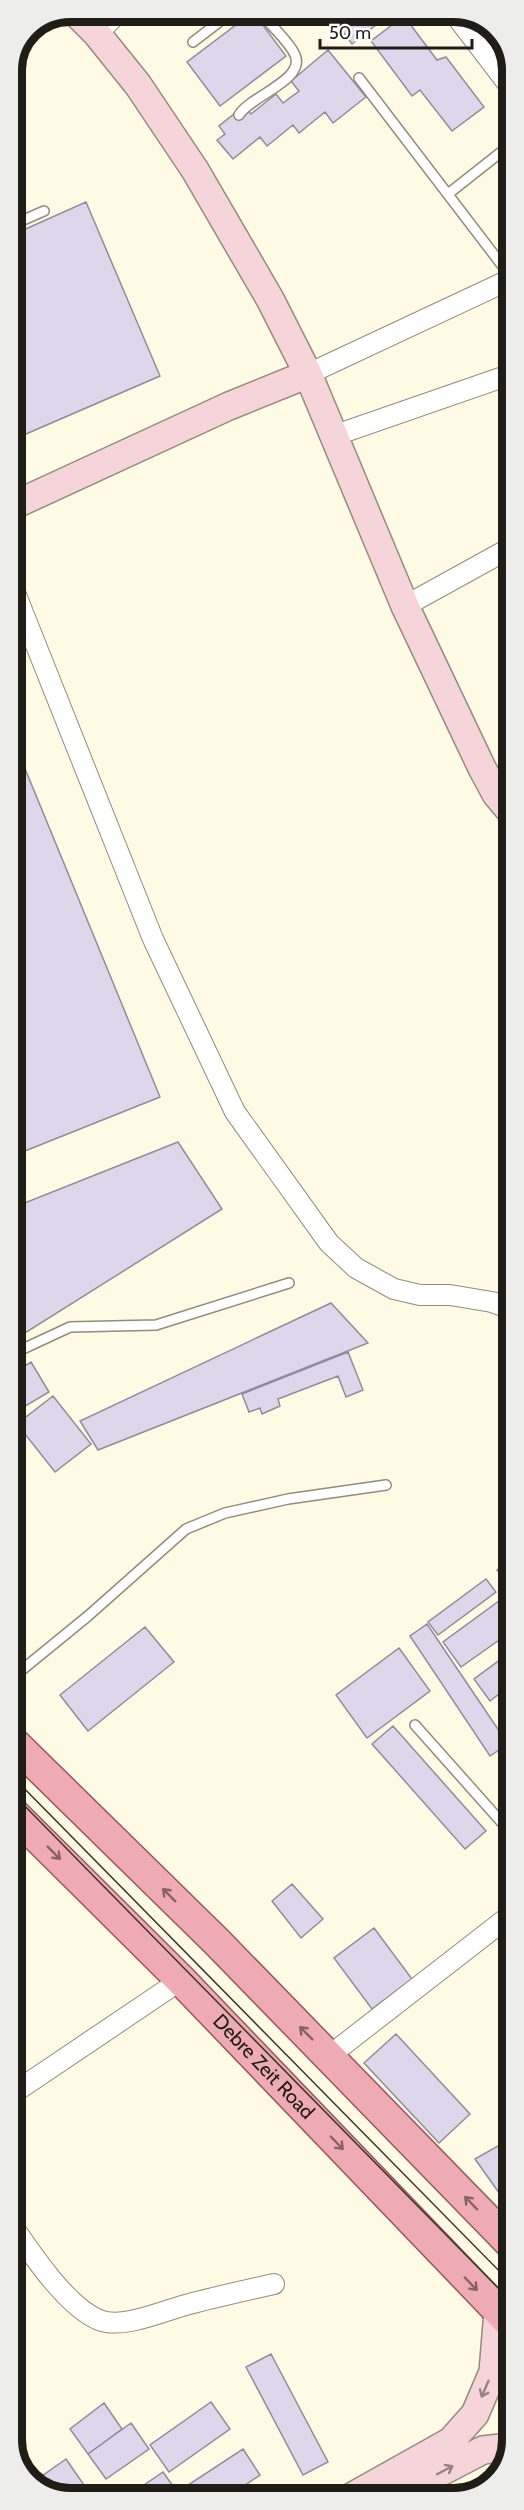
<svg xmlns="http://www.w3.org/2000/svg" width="524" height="2510" font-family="Cabin,sans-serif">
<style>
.building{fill:#ded6ea;stroke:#928a9d;stroke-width:1.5}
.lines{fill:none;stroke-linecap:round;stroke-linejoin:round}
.lane-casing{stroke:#918d7a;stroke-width:12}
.street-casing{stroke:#918d7a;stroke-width:22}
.secondary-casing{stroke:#918d7a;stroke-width:30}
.primary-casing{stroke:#9e555c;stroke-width:33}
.lane{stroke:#fff;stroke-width:9}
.street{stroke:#fff;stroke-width:20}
.secondary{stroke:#f6d5da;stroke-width:27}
.primary{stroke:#eeabb4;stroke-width:30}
.tram{stroke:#3b392f;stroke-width:1.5}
.oneway{stroke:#866464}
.oneway2{stroke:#958281}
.labels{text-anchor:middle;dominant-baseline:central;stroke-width:6;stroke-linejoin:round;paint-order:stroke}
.street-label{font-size:20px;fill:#1f1d15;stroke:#fff}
.rim{fill:none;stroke:#1f1d15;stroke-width:8}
</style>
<rect width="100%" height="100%" fill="#fefae4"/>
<!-- building -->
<path class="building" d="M253 12 286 56 220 106 187 62Z
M328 12H392L352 44Z
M404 16 437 60 446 57 484 107 452 131 420 90 412 96 371 41Z
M328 50 366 97 333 123 325 112 299 133 293 125 267 146 260 137 233 159 217 140 225 134 219 126 244 106 251 114 276 94 283 103 299 91 291 81Z
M86 202 160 376 12 440V235Z
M12 737 160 1097 20 1153 12 1133Z
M178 1142 222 1209 25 1333 12 1313V1208Z
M331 1303 368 1343 98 1450 80 1421Z
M348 1352 363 1390 346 1397 338 1376 278 1399 280 1406 262 1414 260 1408 249 1412 242 1394Z
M31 1362 49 1392 12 1414V1374Z
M53 1396 91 1444 55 1472 17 1424Z
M512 1560V1576L505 1581 497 1570Z
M486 1579 496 1592 438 1635 428 1622Z
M503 1598 512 1610V1631L461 1667 443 1642Z
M427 1624 508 1744 490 1756 410 1636Z
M145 1627 174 1662 88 1731 60 1695Z
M399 1648 430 1691 367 1738 336 1695Z
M512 1651V1684L490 1701 474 1679Z
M393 1726 486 1831 465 1849 372 1744Z
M292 1884 323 1919 301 1938 272 1901Z
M374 1928 412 1979 372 2009 334 1958Z
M396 2034 470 2114 439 2143 364 2063Z
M512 2138V2192L502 2197 475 2159Z
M271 2354 328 2462 303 2475 246 2367Z
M211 2402 230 2429 169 2472 150 2445Z
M104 2403 122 2429 88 2454 70 2429Z
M131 2423 149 2449 106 2479 88 2454Z
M243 2449 260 2475 226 2498H188L182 2489Z
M66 2459 93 2498H63L54 2493 42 2476Z
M163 2472 180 2496 125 2498Z"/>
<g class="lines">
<!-- lane casing -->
<g class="lane-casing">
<path id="lane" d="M193 42 232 12
M359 78 511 277
M239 115C250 96 306 80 295 55 290 42 269 24 260 12
M448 194 505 149
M12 225 44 211
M12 1354 70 1327 156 1325 289 1283
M12 1678 88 1616 186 1529 225 1513 288 1499 386 1485
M415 1725 512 1834"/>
</g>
<!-- street casing -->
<g class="street-casing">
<path id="street" d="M453 12 511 88
M97 34 119 12
M308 374 511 279
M333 436 512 374
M12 585 153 939 235 1112 329 1243 356 1268 394 1289 420 1295H450L492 1302 512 1309
M405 606 512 547
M329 2056 512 1914
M12 2094 181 1980
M12 2225C31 2253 67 2307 99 2320 124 2330 167 2309 193 2303 220 2296 247 2290 274 2284"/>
</g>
<!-- secondary casing -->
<g class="secondary-casing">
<path id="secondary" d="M75 12 97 34 138 85 195 170 270 299 308 374 405 606 482 768 496 794 512 813
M12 506 229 406 308 374
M351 2497 451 2441 475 2414 493 2372 498 2311
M393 2497 483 2450 509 2447"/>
</g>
<!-- primary casing -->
<g class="primary-casing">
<g id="primary">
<path d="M12 1741 217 1942 512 2245"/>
<path id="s1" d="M12 1812 181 1980 512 2325"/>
</g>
</g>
<!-- lane -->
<use href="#lane" class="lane"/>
<!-- street -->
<use href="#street" class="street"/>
<!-- secondary -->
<use href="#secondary" class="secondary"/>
<!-- primary -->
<use href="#primary" class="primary"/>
<!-- tram -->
<path class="tram" d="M12 1776 512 2284
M12 1793 512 2302"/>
</g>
<!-- one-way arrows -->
<defs><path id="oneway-shaft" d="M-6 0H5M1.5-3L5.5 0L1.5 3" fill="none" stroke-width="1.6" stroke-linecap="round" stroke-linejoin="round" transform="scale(1.5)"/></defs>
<g class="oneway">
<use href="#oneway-shaft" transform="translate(54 1853) rotate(45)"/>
<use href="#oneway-shaft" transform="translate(169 1895) rotate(-135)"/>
<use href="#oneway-shaft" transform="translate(306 2033) rotate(-135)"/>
<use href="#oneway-shaft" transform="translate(337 2143) rotate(46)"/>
<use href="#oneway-shaft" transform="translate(471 2203) rotate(-134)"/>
<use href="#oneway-shaft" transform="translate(471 2284) rotate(46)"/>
</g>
<g class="oneway2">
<use href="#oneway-shaft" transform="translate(485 2389) rotate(113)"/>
<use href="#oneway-shaft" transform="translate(445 2470) rotate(-28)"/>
</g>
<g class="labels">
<!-- street labels -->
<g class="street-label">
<text stroke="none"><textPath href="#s1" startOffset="358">Debre Zeit Road</textPath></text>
</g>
</g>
<!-- crop -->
<path d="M0 0H524V2510H0ZM70 22H454A48 48 0 0 1 502 70V2440A48 48 0 0 1 454 2488H70A48 48 0 0 1 22 2440V70A48 48 0 0 1 70 22Z" fill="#ededec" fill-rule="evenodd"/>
<path class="rim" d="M70 22H454A48 48 0 0 1 502 70V2440A48 48 0 0 1 454 2488H70A48 48 0 0 1 22 2440V70A48 48 0 0 1 70 22Z"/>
<!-- scale -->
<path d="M320 39v9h152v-9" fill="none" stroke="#1f1d15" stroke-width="3"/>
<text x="329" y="39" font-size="18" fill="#1f1d15" stroke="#ffffff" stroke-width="4.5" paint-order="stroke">50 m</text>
</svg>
